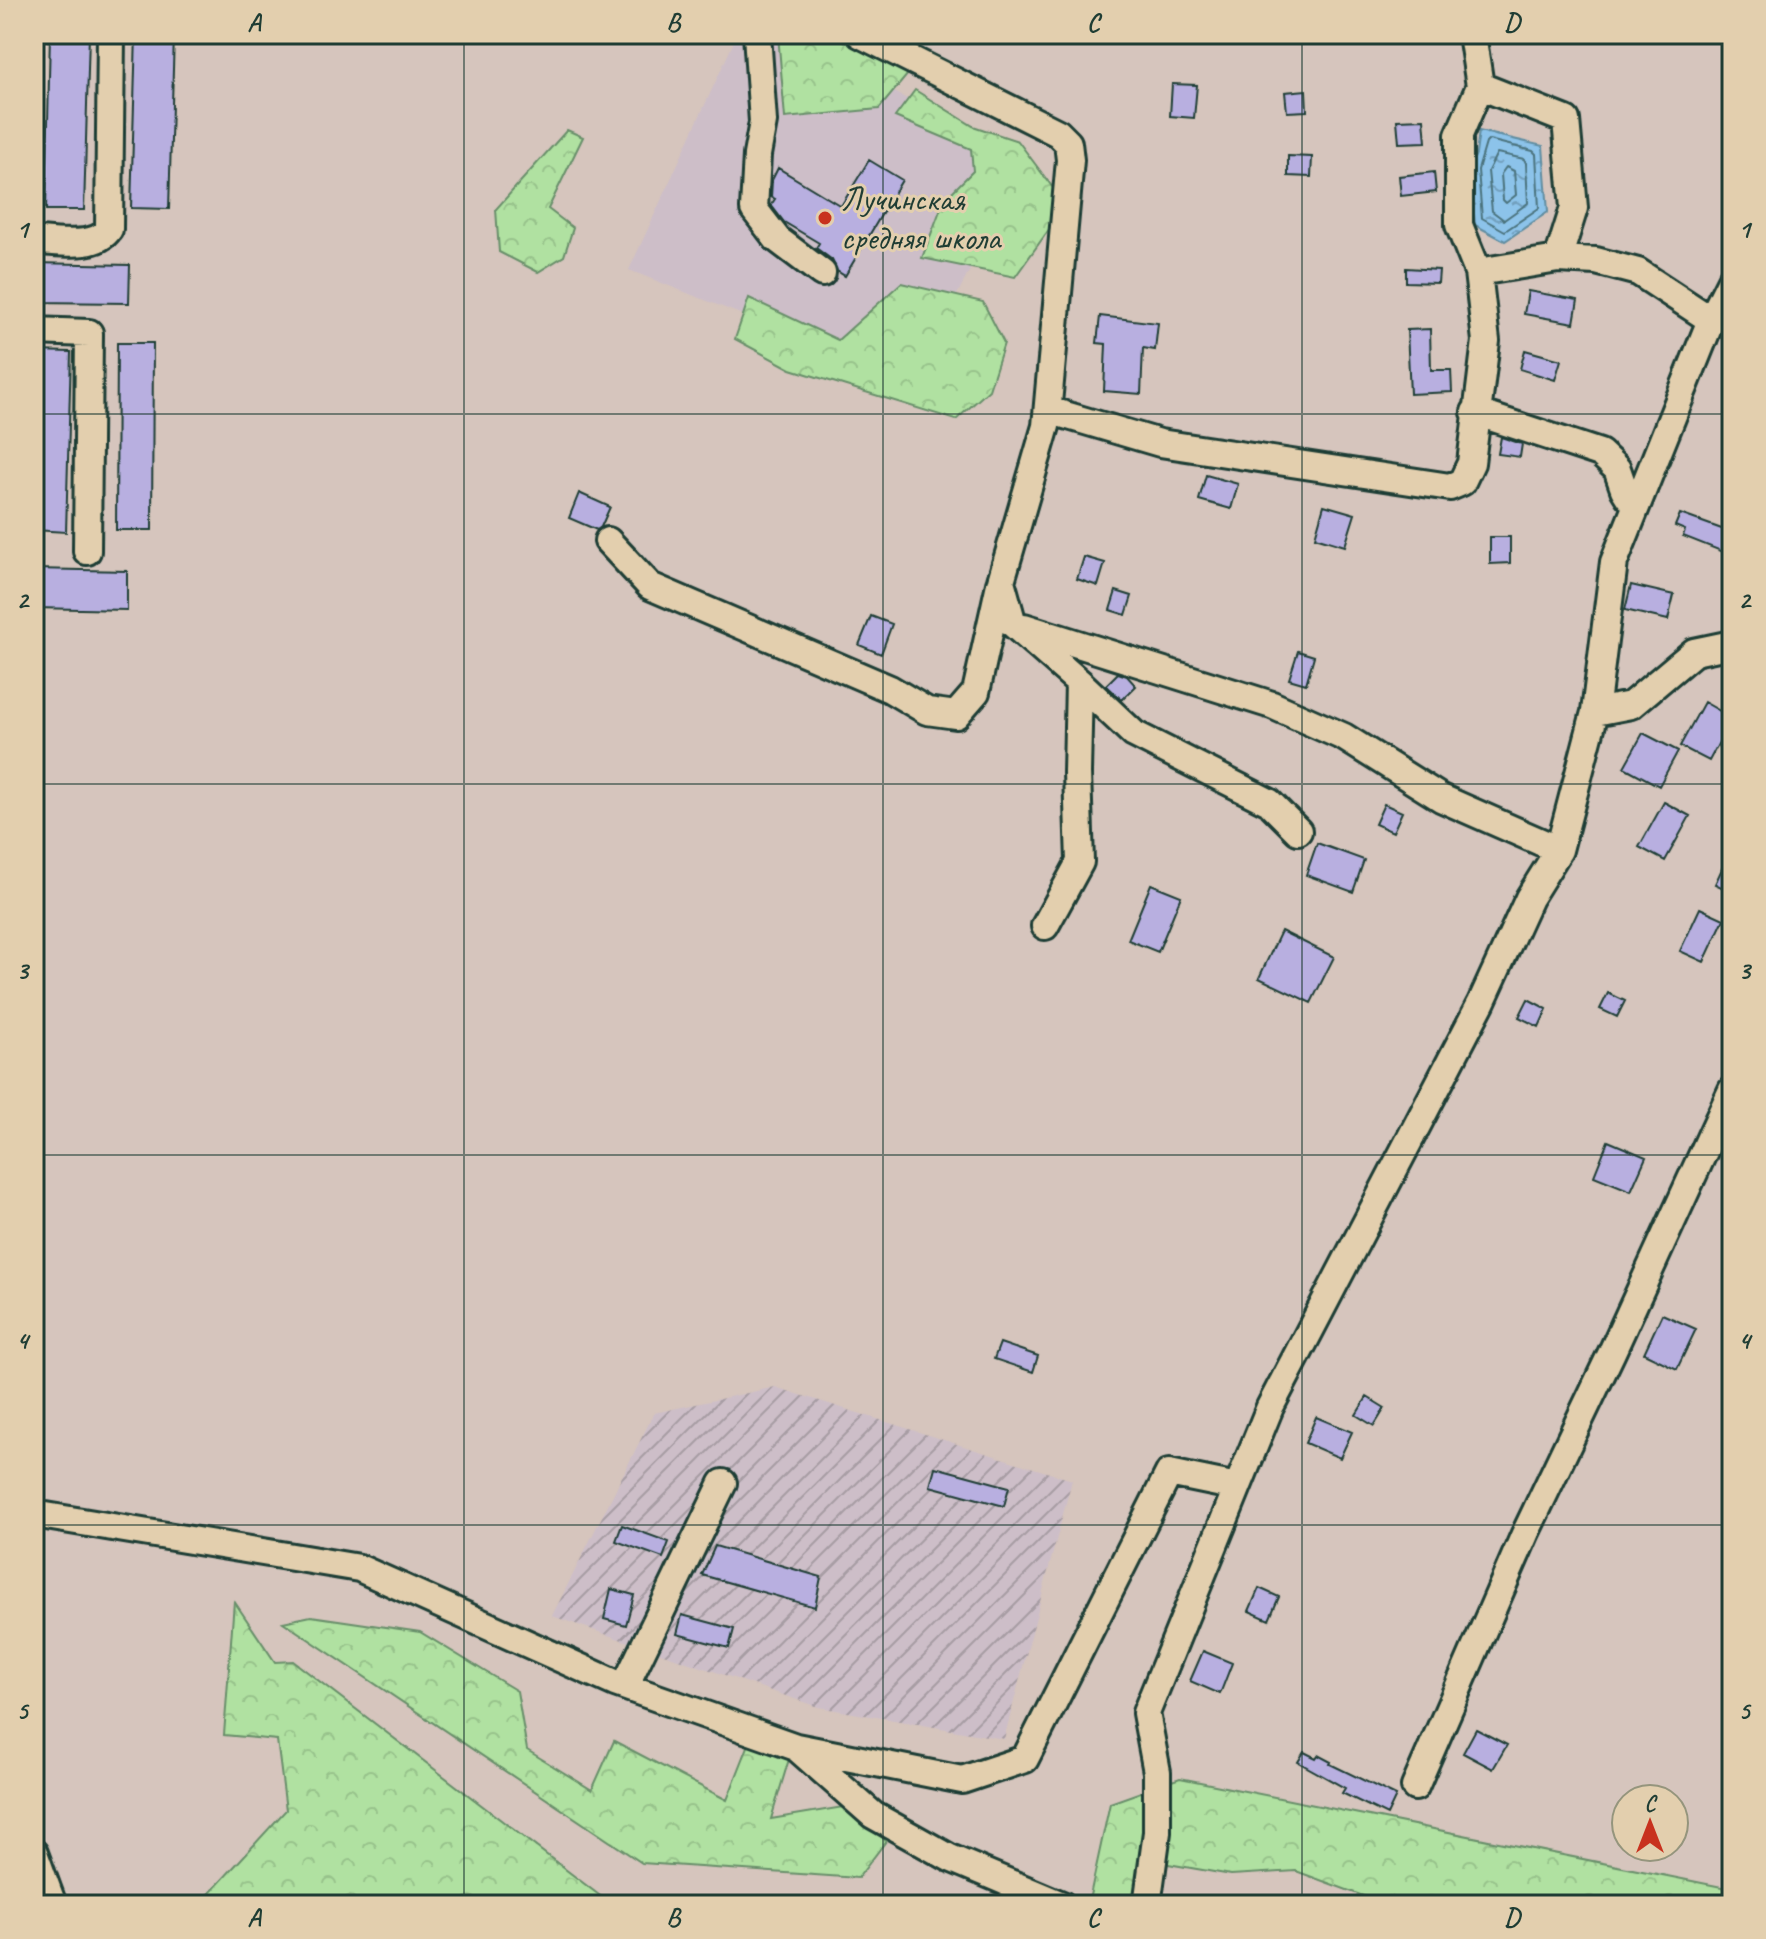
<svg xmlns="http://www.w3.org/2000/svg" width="1766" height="1939" font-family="Caveat,sans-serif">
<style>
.built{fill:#cdbec8}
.industrial{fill:url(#industrial-furrows)}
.forest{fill:url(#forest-crowns);stroke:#688f6a;stroke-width:2}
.water{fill:url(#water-ripples);stroke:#608da1;stroke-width:2}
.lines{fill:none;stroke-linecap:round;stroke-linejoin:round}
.shore{stroke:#4b737d;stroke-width:2}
.building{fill:#b8afe0;stroke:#1f3d34;stroke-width:2}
.minor-casing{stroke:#1f3d34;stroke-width:32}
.minor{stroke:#e3cfae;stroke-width:26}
.grid{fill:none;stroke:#1f3d34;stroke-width:2;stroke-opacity:0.55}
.poi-dot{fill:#c8321e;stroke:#e3cfae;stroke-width:3}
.labels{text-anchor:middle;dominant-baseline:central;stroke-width:6;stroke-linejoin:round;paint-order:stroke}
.poi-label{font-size:34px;fill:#1f3d34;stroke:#e3cfae;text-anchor:start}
.neatline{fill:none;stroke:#1f3d34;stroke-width:3}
.grid-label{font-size:26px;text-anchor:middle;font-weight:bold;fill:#1f3d34}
</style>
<defs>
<pattern id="industrial-furrows" width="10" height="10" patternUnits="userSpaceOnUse" patternTransform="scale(2)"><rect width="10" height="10" fill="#cdbec8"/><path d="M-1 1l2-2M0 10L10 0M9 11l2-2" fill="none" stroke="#a69ca3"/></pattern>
<pattern id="forest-crowns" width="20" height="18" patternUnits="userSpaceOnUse" patternTransform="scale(2)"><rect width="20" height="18" fill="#b0e1a1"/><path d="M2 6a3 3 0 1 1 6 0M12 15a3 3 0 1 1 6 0" fill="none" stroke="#97c28b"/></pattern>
<pattern id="water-ripples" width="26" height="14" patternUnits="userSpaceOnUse" patternTransform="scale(2)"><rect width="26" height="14" fill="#8cc3ea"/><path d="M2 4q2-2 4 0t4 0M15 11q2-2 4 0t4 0" fill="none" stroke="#72a0be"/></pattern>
</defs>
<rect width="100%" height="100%" fill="#d6c5bd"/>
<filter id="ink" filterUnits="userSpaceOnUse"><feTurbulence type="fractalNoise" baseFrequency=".0125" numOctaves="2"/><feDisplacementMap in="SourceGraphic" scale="16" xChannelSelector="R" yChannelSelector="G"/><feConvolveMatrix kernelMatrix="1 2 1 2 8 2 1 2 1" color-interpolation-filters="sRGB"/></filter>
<g filter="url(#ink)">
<!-- built -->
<path class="built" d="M737 35 813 46 1024 165 912 382 629 270Z"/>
<!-- industrial -->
<path class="industrial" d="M775 1387 1072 1480 1004 1739 818 1707 552 1616 654 1413Z"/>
<!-- forest -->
<path class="forest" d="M778 34H826L913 68 879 109 785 118Z
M915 90 973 126 1018 141 1053 188 1055 221 1015 277 922 258 944 200 973 171 971 149 895 117Z
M567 130 583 137 548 209 573 228 564 256 538 272 499 252 496 209Z
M901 283 983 302 1004 343 989 390 956 420 791 369 735 339 749 298 838 340Z
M234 1601 275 1662 293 1661 612 1905H199L286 1810 277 1740 224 1735Z
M311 1616 420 1632 517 1691 527 1750 592 1790 614 1741 727 1800 749 1744 789 1759 771 1819 849 1806 886 1841 858 1878 642 1863 283 1622Z
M1180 1778 1732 1889V1905L1382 1903 1296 1871 1231 1875 1151 1861 1141 1905H1088L1110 1803Z"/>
<!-- water -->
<path class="water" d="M1479 131 1543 146 1548 212 1505 241 1475 225 1470 168 1476 154Z"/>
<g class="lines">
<!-- shore -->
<path class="shore" d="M1489 140 1533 151 1536 154 1539 208 1505 231 1482 218 1478 170 1486 143Z
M1497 153 1524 159 1526 163 1528 203 1504 220 1492 211 1488 171Z
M1506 167 1514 171 1516 195 1506 203 1503 200 1501 174Z"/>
</g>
<!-- building -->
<path class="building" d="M50 34H89L84 210H46Z
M136 34H174L169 209 131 208Z
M1172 84 1197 85 1194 118 1170 116Z
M1306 90 1307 111 1287 112 1285 92Z
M1424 119 1426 142 1399 143 1397 120Z
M1288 156 1312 157 1311 177 1288 176Z
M869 160 902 180 845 276 837 271 832 260 816 248 819 243 784 222 771 205 775 199 771 197 772 180 778 168 841 206Z
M1434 172 1436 192 1401 196 1399 176Z
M34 263 130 265 129 303 34 302Z
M1406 268 1439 270 1438 283 1406 282Z
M1528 291 1578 300 1574 323 1524 314Z
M1100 316 1158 323 1155 350 1143 348 1141 394 1104 391 1106 344 1097 343Z
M1430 329 1431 370H1451L1452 392 1410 394 1407 330Z
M117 343H153L152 530H116Z
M1525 350 1561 360 1555 380 1520 369Z
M34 351 71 352 66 532 34 530Z
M1501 437 1522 444 1520 457 1498 454Z
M1206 475 1238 484 1231 509 1199 500Z
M579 493 610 507 601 527 597 530 569 518Z
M1324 505 1355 514 1345 546 1315 537Z
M1680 514 1730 532 1726 553 1683 536 1685 530 1675 526Z
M1490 537H1510V563L1490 564Z
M1084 557 1105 563 1098 586 1077 579Z
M34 569 127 571V610L34 608Z
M1631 585 1674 595 1668 620 1625 610Z
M1116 591 1132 596 1126 615 1110 610Z
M871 616 892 624 881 654 859 645Z
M1298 651 1314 656 1306 684 1289 679Z
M1118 673 1127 676 1136 686 1122 700 1106 685Z
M1704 702 1732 718 1709 761 1680 746Z
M1643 733 1678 751 1659 786 1624 767Z
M1664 802 1690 816 1665 861 1639 847Z
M1384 804 1402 812 1393 832 1375 824Z
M1317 843 1364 860 1353 892 1306 875Z
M1732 847V892L1715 884Z
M1151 884 1181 896 1158 952 1128 940Z
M1700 908 1724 919 1704 962 1680 951Z
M1281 931 1334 957 1311 1003 1259 978Z
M1608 993 1625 1001 1617 1017 1600 1009Z
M1528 999 1547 1009 1539 1027 1519 1017Z
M1608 1141 1646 1157 1631 1191 1594 1176Z
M1662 1314 1696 1329 1677 1369 1644 1353Z
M1000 1343 1038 1356 1033 1372 994 1359Z
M1367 1397 1385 1408 1374 1426 1356 1415Z
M1316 1417 1352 1432 1340 1458 1305 1443Z
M935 1467 1009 1487 1004 1506 930 1486Z
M622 1525 669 1542 663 1558 616 1541Z
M715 1546 821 1577 815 1607 702 1575Z
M1259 1588 1279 1597 1269 1620 1249 1611Z
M611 1589 634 1595 626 1625 604 1619Z
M682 1615 734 1629 729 1648 677 1634Z
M1203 1651 1232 1663 1220 1694 1190 1681Z
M1476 1729 1507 1745 1493 1769 1463 1753Z
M1304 1752 1316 1758 1318 1755 1331 1762 1330 1764 1396 1796 1387 1815 1342 1793 1345 1788 1298 1762Z"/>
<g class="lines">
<!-- minor casing -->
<g class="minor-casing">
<path id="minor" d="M757 34 763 122 757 155 754 209 777 239 822 273
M860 34 1058 133 1068 143 1070 160 1046 426 1001 581 1013 624 1079 682 1077 773 1080 862 1045 926
M34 241C57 241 95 250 109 229L111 34
M1558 259 1596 261 1638 272 1711 320
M1478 272 1558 259 1574 208 1566 120 1480 86
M34 331 89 333 87 551
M1048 410 1160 443 1450 487 1462 482 1471 463 1486 341 1478 272 1459 225V135L1480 86 1472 34
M1475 412 1600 453 1617 469 1624 489 1629 497 1638 501
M608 541 650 586 890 689 927 711 956 715 976 692 1000 584
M1024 627 1272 705 1344 737 1441 798 1559 850
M1079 682 1134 734 1269 802 1298 831
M1595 712 1631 705 1694 652 1732 644
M34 1514 359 1568 615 1683 796 1747 962 1780 1025 1759 1169 1473 1237 1487
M625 1686 723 1483
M796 1747 873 1815 950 1858 1062 1905
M1415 1787 1525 1534 1612 1352 1732 1090
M34 1853 53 1905
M1147 1905 1157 1832V1772L1146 1713 1270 1407 1481 1003 1529 898 1559 850 1595 712 1614 562 1711 320 1732 278"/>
</g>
<!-- minor -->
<use href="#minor" class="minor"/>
</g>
</g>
<!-- grid -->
<path class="grid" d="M464 34V1905M883 34V1905M1302 34V1905M34 414H1732M34 784H1732M34 1155H1732M34 1525H1732"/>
<!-- markers -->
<circle class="poi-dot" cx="825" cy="218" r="8"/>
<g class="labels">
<!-- poi labels -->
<g class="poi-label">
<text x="841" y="198">Лучинская<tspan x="841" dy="39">средняя школа</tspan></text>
</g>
</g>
<!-- margin -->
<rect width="1766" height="1939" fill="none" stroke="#e3cfae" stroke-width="88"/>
<!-- north arrow -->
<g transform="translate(1650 1823)"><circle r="38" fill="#e3cfae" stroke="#95957d" stroke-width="2"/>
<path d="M0-6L14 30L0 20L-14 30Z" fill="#c8321e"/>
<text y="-12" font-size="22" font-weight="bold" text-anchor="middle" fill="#1f3d34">С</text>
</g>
<rect x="44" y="44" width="1678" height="1851" class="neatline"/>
<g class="grid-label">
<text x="254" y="31">A</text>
<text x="673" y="31">B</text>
<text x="1093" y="31">C</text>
<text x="1512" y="31">D</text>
<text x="22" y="238">1</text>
<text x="1744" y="238">1</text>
<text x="22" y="608">2</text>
<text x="1744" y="608">2</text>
<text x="22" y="979">3</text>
<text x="1744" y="979">3</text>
<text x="22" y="1349">4</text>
<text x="1744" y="1349">4</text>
<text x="22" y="1719">5</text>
<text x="1744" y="1719">5</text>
<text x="254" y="1926">A</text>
<text x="673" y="1926">B</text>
<text x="1093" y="1926">C</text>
<text x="1512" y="1926">D</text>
</g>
</svg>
